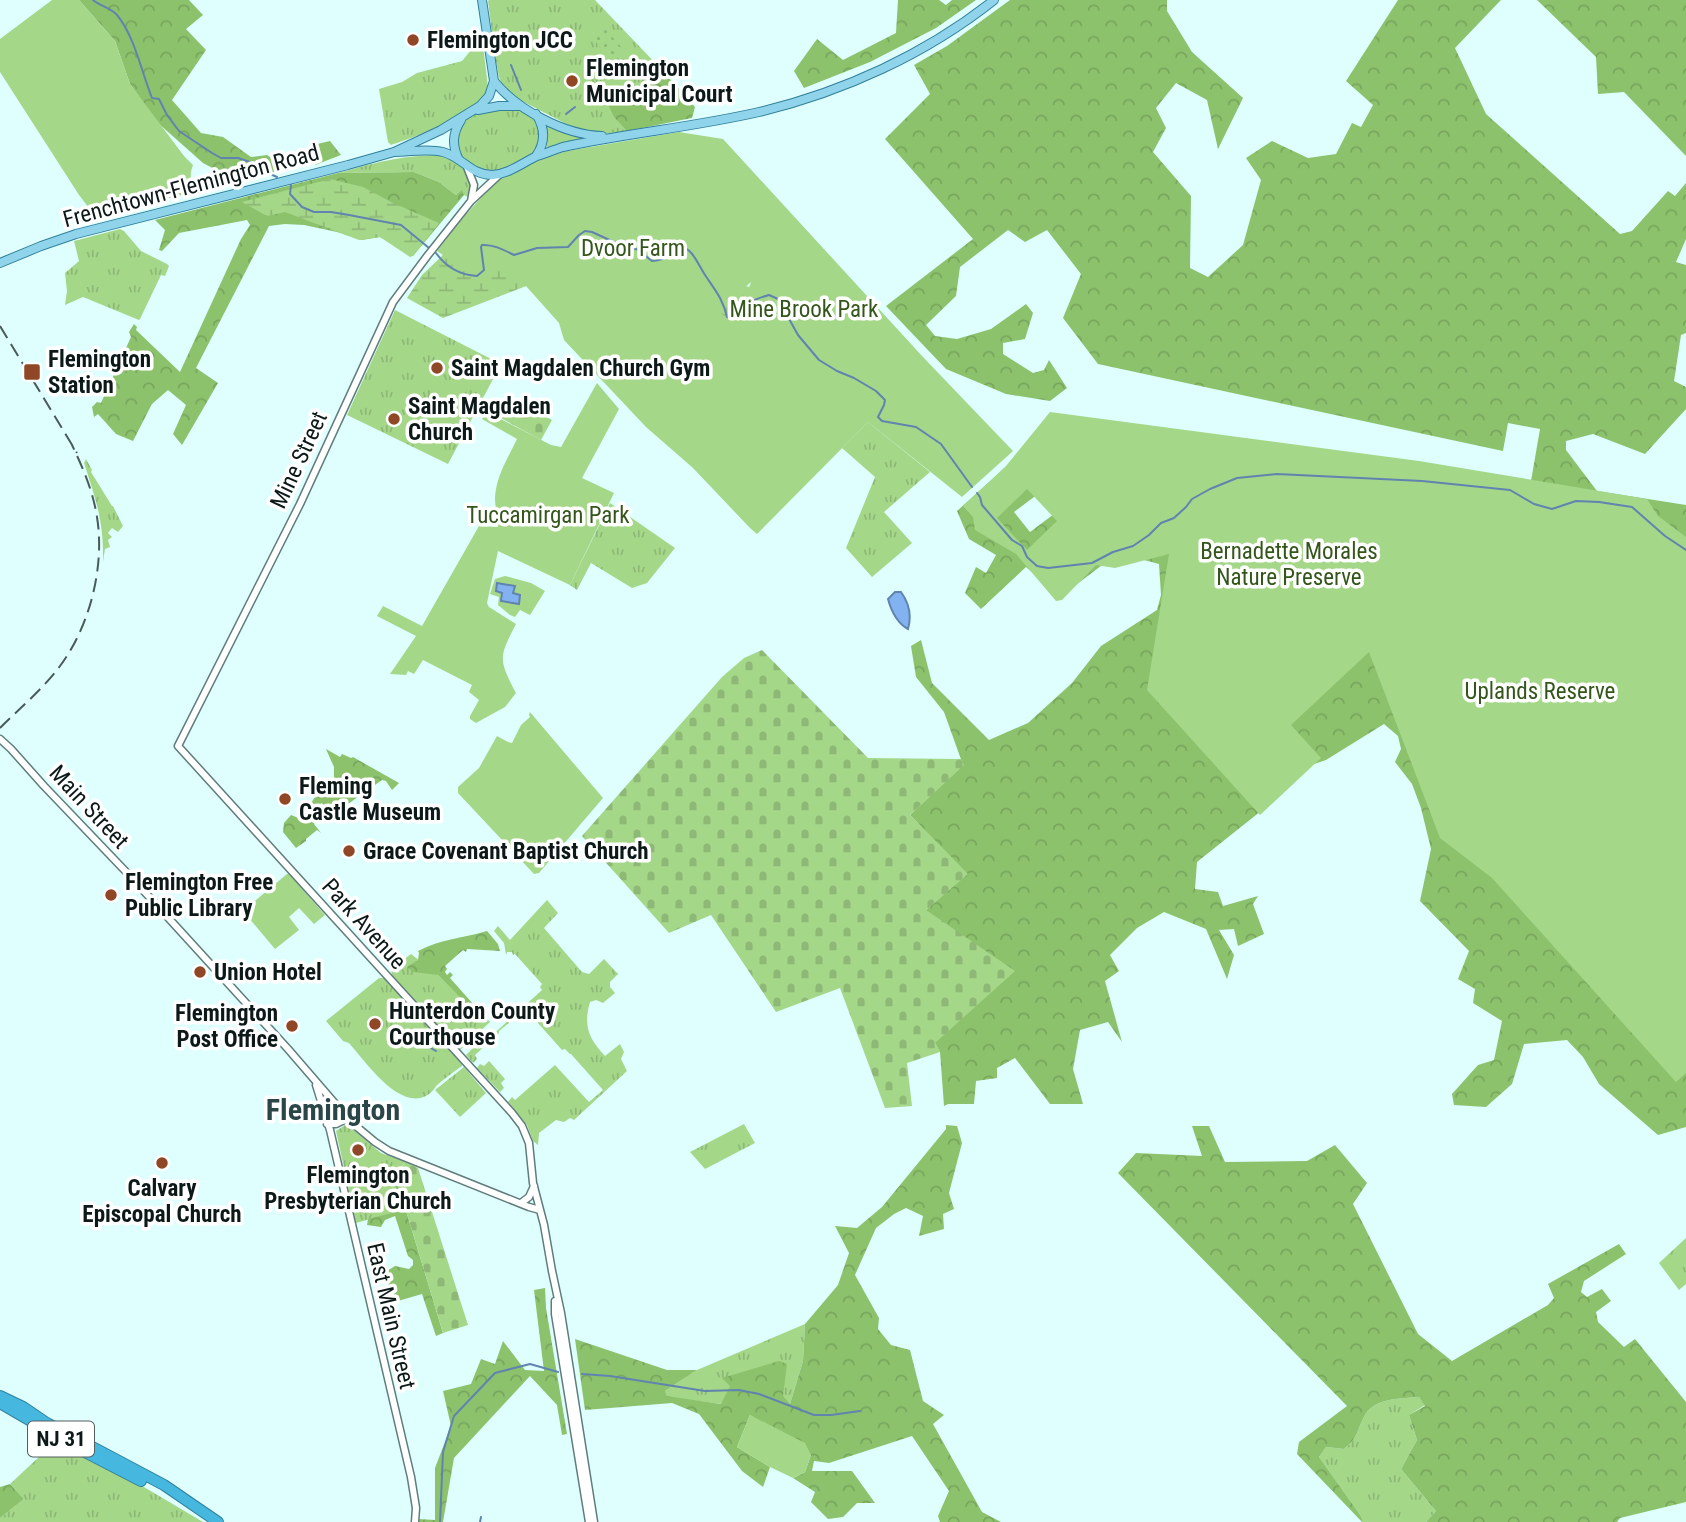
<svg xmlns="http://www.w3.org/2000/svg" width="1686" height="1522" font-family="'Roboto Condensed',sans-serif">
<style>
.grass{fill:url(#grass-tufts)}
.forest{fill:url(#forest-crowns);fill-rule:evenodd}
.wetland{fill:url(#wetland-marsh)}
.cemetery{fill:url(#cemetery-stones)}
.park{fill:#a5d789;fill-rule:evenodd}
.garden{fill:url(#garden-dots)}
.water{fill:#83b2f0;stroke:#6084af;stroke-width:2}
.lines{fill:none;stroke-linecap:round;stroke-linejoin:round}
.stream{stroke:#6084af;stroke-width:2}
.minor-casing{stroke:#607d7c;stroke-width:9}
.major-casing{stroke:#32809a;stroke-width:10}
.highway-casing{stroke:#32809a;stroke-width:12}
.minor{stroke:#fff;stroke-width:6}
.major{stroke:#90d4ec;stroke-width:8}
.highway{stroke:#46b8e0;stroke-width:10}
.rail{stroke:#495a5a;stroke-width:2;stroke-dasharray:14 7;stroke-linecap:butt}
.poi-dot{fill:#8f4726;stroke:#fff;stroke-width:2.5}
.labels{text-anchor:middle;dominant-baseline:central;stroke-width:7;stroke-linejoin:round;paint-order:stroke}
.shield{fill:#fff;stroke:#565d5d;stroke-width:2}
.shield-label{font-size:21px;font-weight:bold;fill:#0d1818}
.poi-label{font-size:23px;font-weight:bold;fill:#0d1818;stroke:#fff;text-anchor:start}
.street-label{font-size:23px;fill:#0d1818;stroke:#fff}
.park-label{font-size:23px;fill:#33561b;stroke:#fff}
.district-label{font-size:30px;font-weight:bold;fill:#2b4646;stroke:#fff}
</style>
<defs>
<pattern id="grass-tufts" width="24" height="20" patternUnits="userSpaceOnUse" patternTransform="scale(1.75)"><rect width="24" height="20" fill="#a5d789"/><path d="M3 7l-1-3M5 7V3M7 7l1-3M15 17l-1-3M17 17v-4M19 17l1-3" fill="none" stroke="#8db876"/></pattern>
<pattern id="forest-crowns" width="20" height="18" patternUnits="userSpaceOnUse" patternTransform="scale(1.75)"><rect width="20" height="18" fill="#8cc26c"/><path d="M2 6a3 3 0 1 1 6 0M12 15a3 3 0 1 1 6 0" fill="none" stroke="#78a65d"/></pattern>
<pattern id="wetland-marsh" width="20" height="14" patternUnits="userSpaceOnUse" patternTransform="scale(1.75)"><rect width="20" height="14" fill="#a5d789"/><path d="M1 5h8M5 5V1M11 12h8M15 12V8" fill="none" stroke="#8db876"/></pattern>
<pattern id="cemetery-stones" width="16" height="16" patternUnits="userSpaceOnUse" patternTransform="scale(1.75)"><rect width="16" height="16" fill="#a5d789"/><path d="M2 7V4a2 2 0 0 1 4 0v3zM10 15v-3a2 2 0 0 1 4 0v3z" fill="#8db876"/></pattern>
<pattern id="garden-dots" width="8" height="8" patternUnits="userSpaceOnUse" patternTransform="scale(1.75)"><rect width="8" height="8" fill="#a5d789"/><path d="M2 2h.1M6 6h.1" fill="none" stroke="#8db876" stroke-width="1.8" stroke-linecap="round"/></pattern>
</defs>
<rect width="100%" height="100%" fill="#defffe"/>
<!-- grass -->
<path class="grass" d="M489 0H595L662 70 627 131 602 134 578 130 516 98 503 88 499 77 495 56 488 1Z
M482 37 488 87C481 115 417 136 391 145L388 142 379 89 402 82 417 73 462 61Z
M493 110C503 110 515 108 525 112 542 119 546 145 530 156 521 163 507 169 495 171 472 175 452 155 459 132 462 123 468 116 477 113 482 112 488 111 493 110Z
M545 124 565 133 589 140 547 148Z
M436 155C456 158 478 175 468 197L464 195 462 191 456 195 439 182 414 172 338 173C374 163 399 156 436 155Z
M120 229 124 231 141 251 167 264 169 266 165 276 161 275 140 319 139 320 83 297 65 305 67 291 65 273 79 261 74 241Z
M395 310 501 364 448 464 347 415Z
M868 422 930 472 884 512 912 543 872 577 846 548 875 477 842 448Z
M86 459 92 470 91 472 112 506H113L123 526 118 532 112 528 108 533 112 537 108 540 110 547 105 549 103 562C104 522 96 500 84 463Z
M610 503 675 548 647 583 632 588 591 563 577 590 570 585Z
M547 900 558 913 544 928 582 972 589 974 604 959 618 974 610 982V987L615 993 603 1003 596 1000 590 1002C583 1026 589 1039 605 1056L620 1044 624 1052 621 1059 627 1071 574 1120 570 1118 564 1122 556 1120 539 1133 538 1145 533 1141 527 1125 508 1102 512 1097 515 1100 555 1065 589 1102 603 1090 571 1054H570L565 1049 562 1050 537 1022H531L522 1012 499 1031V1033L475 1055 477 1059 473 1063 466 1055 474 1047 477 1049 542 990 540 987 542 984 515 954 513 955 512 952H507L506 955 504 943 494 931 498 926 510 940Z
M411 954 438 975 463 999 474 1005 490 1022 460 1050 392 975 391 969Z
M379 978H384L462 1063V1066C453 1072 444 1079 436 1086 436 1087 430 1094 429 1094 401 1114 365 1061 349 1043L343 1041 326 1021Z
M489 1061 505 1079 501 1083 504 1088 500 1092 477 1068 480 1064 484 1066Z
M464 1067 486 1093 460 1117 435 1090Z
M744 1124 755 1143 705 1169 690 1152Z
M345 1125H348L381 1153 406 1162 398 1170 393 1179 402 1210 356 1223 336 1131Z
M1686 1238V1284L1679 1290 1659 1263Z
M805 1324 803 1361 790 1404H722L667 1397 665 1391 697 1370Z
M1419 1397 1425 1405 1409 1415 1417 1440 1401 1469 1436 1511 1426 1522H1363L1361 1516 1319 1457 1326 1447 1344 1449C1359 1437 1356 1432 1364 1417 1374 1397 1400 1399 1419 1397Z
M55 1442 122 1474 203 1522H0V1518L24 1499 10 1484Z"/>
<!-- forest -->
<path class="forest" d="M79 0H189L203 15 186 29 206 50 172 100 201 133 223 137 251 157 267 155 285 167 297 162 298 166 237 181 203 163 158 123 130 84 115 41Z
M898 0H939L946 5 952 0H976L936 28 870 62 804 88 794 71 817 39 843 60 896 33Z
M1010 0H1167V11L1192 52 1243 98 1218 149 1207 100 1176 83 1156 108 1166 128 1153 152 1191 196 1190 268 1208 277 1243 245 1261 180 1246 158 1272 141 1308 158 1336 154 1352 123 1361 127 1373 105 1346 81 1398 0H1501L1455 48 1486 114 1620 234 1632 231 1668 191 1675 196 1686 183V239L1676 262 1686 265V333L1681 335 1674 381 1686 387V409L1645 454 1593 434 1566 441V450L1597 491 1686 505V1127L1658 1135 1599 1084 1583 1057 1567 1040 1524 1044 1512 1084 1486 1107 1454 1105 1452 1094 1478 1065 1494 1060 1502 1021 1473 1003 1475 989 1458 979 1469 951 1420 901 1431 849 1421 808 1412 784 1395 762 1401 749 1398 736 1384 724 1326 760 1276 777 1271 803 1197 862 1195 889 1218 892 1223 906 1258 896 1253 904 1264 934 1238 946 1234 929 1219 930 1234 955 1227 979 1206 929 1164 912 1137 928 1110 955 1119 971 1105 981 1122 1042 1108 1022 1080 1030 1073 1069 1083 1104H1050L1015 1058 997 1068V1078L976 1081 974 1104H948L944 1106 940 1052 935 1043 926 910 967 874 910 815 963 765 944 712 916 677 911 646 921 640 932 683 989 740 1028 723 1072 683 1101 646 1157 610 1161 595 1159 564 1118 553 1060 597 1026 567 981 609 965 593 976 567 986 573 996 555 969 539 957 511 988 483 1531 481 1540 429 1508 423 1503 451 1098 364 1063 318 1081 274 1047 230 1025 242 1008 230 960 267 956 296 926 325 935 336 957 339 991 329 1026 304 1033 313 1025 339 1003 343V354L1033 373 1044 370 1049 360 1067 388 1050 401 1006 394 946 369 886 306 973 239 885 139 930 94 914 65 947 46ZM1038 494 1054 514 1030 532 1014 512Z
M1537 0H1686V156L1624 92 1598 94 1596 57Z
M662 70 695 107 692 118 627 131 614 117 607 102 622 86H640Z
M330 141 341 155 315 165C317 158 319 151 313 145Z
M414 172 439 182 456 195 462 190 464 195 413 256 380 237 362 240 337 232 304 225 285 224 269 226 196 368 218 383 182 445 173 434 186 405 168 390 152 404 133 441 116 434 98 414 94 417 92 407 97 402 101 403 131 337 129 332 134 324 137 327 136 330 180 372 241 239 250 225 247 220 179 233 162 251 159 250 165 230 155 220 338 173Z
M326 749 340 757 342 754 351 758 353 757 399 783 392 790 386 781 382 780 348 804 345 814 342 815 321 803 312 820 315 822 314 824 321 833 317 830 306 839V841L296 848 283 832 284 823 291 815 301 819 320 789 334 794V767Z
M487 931 498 944 500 951 467 949 466 952 463 950 445 966 447 969 445 972 447 975 450 972 453 975 450 978 474 1005 463 1014 456 1006 462 999 438 975 413 972 407 967 418 960 419 953 418 951C441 939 463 938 487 931Z
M946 1125 957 1126 962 1143 949 1193 954 1209 943 1214 944 1229 919 1236 923 1216 906 1208 894 1214 876 1228 855 1275 879 1318 878 1329 891 1345 910 1350 923 1401 944 1415 933 1424 982 1512 1001 1522H940L938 1516 949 1491 912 1436 829 1463 814 1461 812 1471H852L875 1503H857L843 1517 828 1519 811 1502 815 1492 793 1478 805 1472 811 1455 750 1415 737 1447 770 1467 763 1487 742 1471 699 1414 672 1403 585 1410 575 1339 667 1370H697L665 1391 667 1396 721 1404 730 1386 722 1378 779 1361 787 1364 783 1396 790 1404 803 1361 805 1324 838 1285 849 1253 835 1226 857 1228 882 1207 946 1129Z
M1192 1126H1209L1225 1162 1307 1161 1335 1145 1367 1183 1353 1204 1418 1334 1452 1361 1548 1305 1554 1298 1548 1284 1619 1244 1626 1254 1584 1281 1581 1292 1587 1297 1602 1289 1611 1301 1596 1312 1598 1322 1624 1347 1635 1339 1686 1402V1502L1620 1518 1617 1522H1426L1436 1511 1401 1469 1417 1440 1409 1415 1425 1406 1419 1397C1400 1399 1374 1397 1364 1417 1356 1432 1359 1437 1344 1449L1326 1447 1319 1457 1361 1516 1363 1522H1362L1297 1454 1299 1442 1347 1406 1118 1173 1136 1153 1202 1156Z
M395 1174 443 1333 436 1336 422 1294 398 1301 389 1287 387 1271 395 1266 409 1269 413 1265V1260L408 1256 395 1216 385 1220 381 1227 367 1225 368 1219 402 1210 393 1179Z
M545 1288 546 1308 567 1434 562 1435 557 1405 530 1376 454 1458 443 1522H418V1519L435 1520V1468L451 1426 443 1391 471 1384 481 1359 495 1364 503 1341 525 1370 544 1371 534 1290Z
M10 1484 24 1499 0 1518V1487Z"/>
<!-- wetland -->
<path class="wetland" d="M330 179 363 187 393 203 439 223 413 256 410 257 380 237 359 240 285 212 267 216 242 202Z
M477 210 745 286 773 292 735 328 529 285 443 318 407 298 422 275 441 257Z"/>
<!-- cemetery -->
<path class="cemetery" d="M509 397 552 420 541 440 499 417Z
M762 650 868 758 961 759 964 765 910 815 968 874 926 910 1015 971 935 1043 940 1052 907 1063 912 1106 885 1108 840 988 776 1012 711 915 669 933 582 836 722 677 744 658Z
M406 1162 418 1168 468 1325 443 1333 395 1174Z"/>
<!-- park -->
<path class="park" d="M52 0H79L115 41 130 84 184 156 193 165C189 175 191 182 193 192L96 217 79 195 0 72V39Z
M679 132 723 139 923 357 1013 451 962 497 868 422 757 534 750 528 693 468 646 427 564 340 559 323 509 267 470 273 437 251 459 222 495 182 542 158 567 151ZM751 282 736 325H735L718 311Z
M597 383 619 409 582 478 614 493 570 585 498 551 487 603 489 607 516 624C499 657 498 659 516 693L505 707 476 723 470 719V716L479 700 469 692 472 685 423 660 414 674 408 671 406 675 390 674 416 636 377 616 383 606 422 626 479 526 498 527C498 518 495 508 495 498 496 476 508 458 517 439L482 419 487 412 551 445 561 447Z
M1050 412 1419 461 1647 499 1658 516 1686 537V1073L1676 1082 1492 878 1440 838 1369 652 1291 725 1321 758 1260 815 1147 690 1169 554 1115 568 1096 565 1062 600 1056 601 1016 554 975 530 973 517 963 506 1006 466ZM1027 489 1057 521 1027 550 997 518Z
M505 576 531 583 545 591 530 615 520 610 515 617 510 615 498 605 499 597 490 594 495 579Z
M530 712 603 798 539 873 534 874 458 793V787L479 768 497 736 508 742 512 743 521 725 530 717 529 715Z
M287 874H289L325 915 314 924 299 908 289 917 299 930 275 949 243 911Z
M750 1415 805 1443 811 1455 805 1472 793 1478 770 1467 737 1447Z"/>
<!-- garden -->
<path class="garden" d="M604 28 625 51 614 61 593 39Z"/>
<!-- water -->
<path class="water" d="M497 583 515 586 513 593 520 595 519 604 501 601 502 593 496 591Z
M895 592H901C909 603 912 615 908 629 897 623 891 610 888 599Z"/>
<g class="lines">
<!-- stream -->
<path class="stream" d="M93 0C100 6 111 8 117 15 134 35 142 73 152 98L159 99 167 115 179 131 212 153 221 158H238L259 165 270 174 277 177
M511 65 521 90
M566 114 575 107
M291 185 290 194 302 207 314 212H331L349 215 401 225 429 248
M436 253C446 267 460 275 477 276L484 270 481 247 482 245C493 244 504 250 514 255L537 248 568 247 579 235 585 231 592 232 614 242 627 245 638 250 652 261C673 259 665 253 679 245 694 250 697 263 705 275 715 290 723 299 727 317L734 319 741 317C745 302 755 299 769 295L778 299 798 335 819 360 837 371 854 378 876 391 885 400 884 405 878 417 882 421 916 427 941 444 972 487
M977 493 980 497 982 505 1012 540 1022 546 1027 557 1037 566 1048 568 1092 563 1113 552 1133 546 1149 535 1161 523 1174 518 1186 507 1192 499 1210 489 1237 478 1277 474 1422 481 1510 490 1534 504 1552 509 1576 501 1599 502 1632 507 1665 536 1686 550
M418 1041 436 1051
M582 1374 610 1376 705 1391 739 1390 759 1394 814 1415H831L860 1411
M440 1522 443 1452 454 1416 495 1373 530 1364 558 1372
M480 1522 481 1517"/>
<!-- minor casing -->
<g class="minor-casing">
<path id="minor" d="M467 167 474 185 471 201
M500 174 471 201 428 255 393 302 300 504 178 746 512 1113 522 1126 529 1143 533 1183 544 1225 552 1271 561 1313 594 1522
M0 739 11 749 44 786 131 877 288 1049 351 1122 375 1142 389 1151 529 1207 540 1210
M316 1085 330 1130 411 1477 416 1508 415 1522
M327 1124H336L348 1118
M521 1203 529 1197 534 1186
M555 1301V1314L589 1522"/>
</g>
<!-- major casing -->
<g class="major-casing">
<path id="major" d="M494 81C517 110 565 135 602 136
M478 110 499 106H520
M536 114C545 128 546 142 536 156
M394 152C410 152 427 148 443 152 462 157 471 175 492 175 509 174 522 163 537 156 546 153 554 150 563 147 628 133 694 127 759 112 843 92 926 54 994 0
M459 160C452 146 452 134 461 120
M0 263 41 246 76 234 348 165 394 152 441 130 480 106 489 96 494 81 482 0"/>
</g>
<!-- highway casing -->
<g class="highway-casing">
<path id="highway" d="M0 1396 23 1407 45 1422 83 1442 164 1485 218 1522
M0 1403 79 1449 141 1481"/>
</g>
<!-- minor -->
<use href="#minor" class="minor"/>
<!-- major -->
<use href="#major" class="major"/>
<!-- highway -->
<use href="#highway" class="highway"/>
<!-- rail -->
<path class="rail" d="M0 326 77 453
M0 728C20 708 43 689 60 666 90 626 105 566 97 517 93 491 83 468 72 445"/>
</g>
<!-- markers -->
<g class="poi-dot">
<circle cx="413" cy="40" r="7"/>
<circle cx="572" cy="81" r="7"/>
<circle cx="437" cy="368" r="7"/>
<rect x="23" y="363" width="18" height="18" rx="3.5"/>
<circle cx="394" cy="419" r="7"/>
<circle cx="285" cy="799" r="7"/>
<circle cx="349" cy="851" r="7"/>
<circle cx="111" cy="895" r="7"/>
<circle cx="200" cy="972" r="7"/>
<circle cx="375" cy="1024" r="7"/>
<circle cx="292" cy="1026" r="7"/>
<circle cx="358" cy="1150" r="7"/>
<circle cx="162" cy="1163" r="7"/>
</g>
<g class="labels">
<!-- shield labels -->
<rect class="shield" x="28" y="1421.5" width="66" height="35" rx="5"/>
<g class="shield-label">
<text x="61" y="1439">NJ 31</text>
</g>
<!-- poi labels -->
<g class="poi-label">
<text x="427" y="40">Flemington JCC</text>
<text x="586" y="68">Flemington<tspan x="586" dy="26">Municipal Court</tspan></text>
<text x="48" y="359">Flemington<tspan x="48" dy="26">Station</tspan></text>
<text x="451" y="368">Saint Magdalen Church Gym</text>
<text x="408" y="406">Saint Magdalen<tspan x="408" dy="26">Church</tspan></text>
<text x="299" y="786">Fleming<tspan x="299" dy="26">Castle Museum</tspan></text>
<text x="363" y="851">Grace Covenant Baptist Church</text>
<text x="125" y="882">Flemington Free<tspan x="125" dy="26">Public Library</tspan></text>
<text x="214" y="972">Union Hotel</text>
<text x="389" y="1011">Hunterdon County<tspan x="389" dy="26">Courthouse</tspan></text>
<text x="278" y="1013" text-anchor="end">Flemington<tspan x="278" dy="26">Post Office</tspan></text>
<text x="358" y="1175" text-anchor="middle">Flemington<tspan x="358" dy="26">Presbyterian Church</tspan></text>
<text x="162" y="1188" text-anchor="middle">Calvary<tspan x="162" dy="26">Episcopal Church</tspan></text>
</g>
<!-- street labels -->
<g class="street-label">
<text transform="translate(191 186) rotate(-15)">Frenchtown-Flemington Road</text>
<text transform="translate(299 460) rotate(-65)">Mine Street</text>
<text transform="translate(89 807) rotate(47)">Main Street</text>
<text transform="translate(364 924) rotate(48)">Park Avenue</text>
<text transform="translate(391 1316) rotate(77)">East Main Street</text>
</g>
<!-- park labels -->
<g class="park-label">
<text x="633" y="248">Dvoor Farm</text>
<text x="804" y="309">Mine Brook Park</text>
<text x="548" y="515">Tuccamirgan Park</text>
<text x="1289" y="551">Bernadette Morales<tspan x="1289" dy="26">Nature Preserve</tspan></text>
<text x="1540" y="691">Uplands Reserve</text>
</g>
<!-- district labels -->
<g class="district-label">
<text x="333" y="1109">Flemington</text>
</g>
</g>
</svg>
